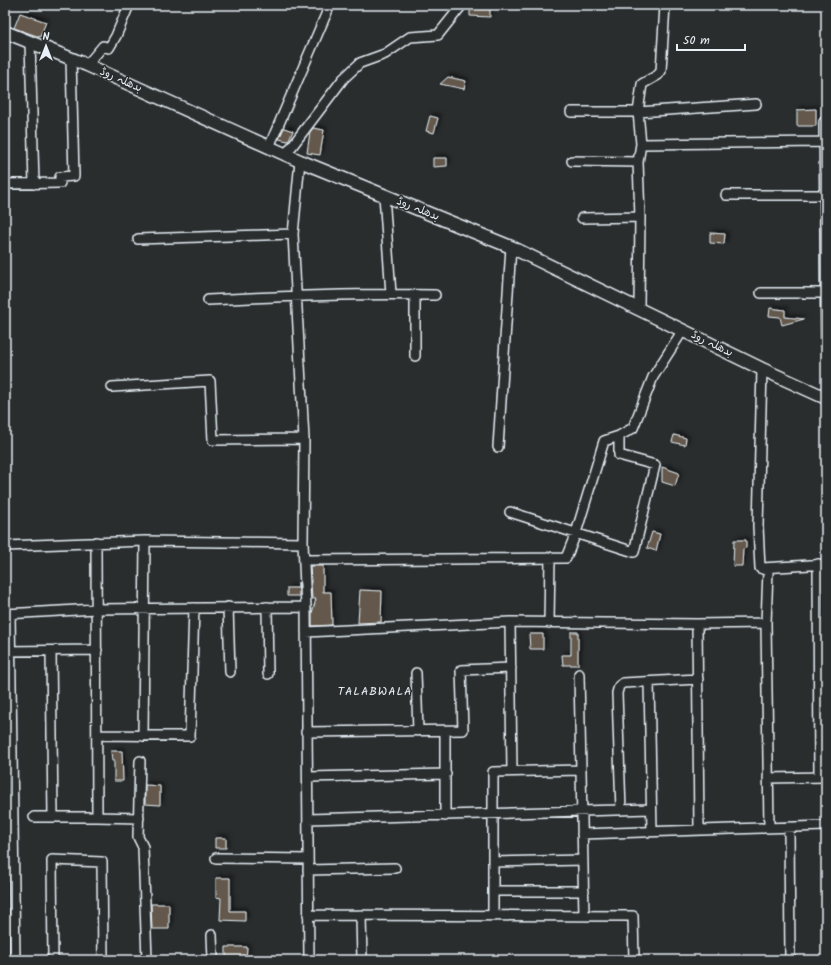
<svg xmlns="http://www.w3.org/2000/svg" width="831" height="965" font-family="Kalam,'Playpen Sans Arabic',sans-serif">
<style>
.building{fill:#64594b;stroke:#e8f1f8;filter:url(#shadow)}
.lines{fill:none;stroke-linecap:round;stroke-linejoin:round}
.minor-casing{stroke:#e8f1f8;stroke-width:12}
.major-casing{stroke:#e8f1f8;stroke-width:15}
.minor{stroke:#2a2d2e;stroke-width:9}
.major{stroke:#2a2d2e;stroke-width:12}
.labels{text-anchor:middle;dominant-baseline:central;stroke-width:3;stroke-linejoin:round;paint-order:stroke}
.street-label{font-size:11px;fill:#e8f1f8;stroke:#2a2d2e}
.neighbourhood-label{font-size:12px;letter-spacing:1px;fill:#e8f1f8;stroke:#2a2d2e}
</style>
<defs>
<filter id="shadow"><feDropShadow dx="2.5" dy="-2.5" stdDeviation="2" flood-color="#0009"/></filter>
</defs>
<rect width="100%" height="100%" fill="#2a2d2e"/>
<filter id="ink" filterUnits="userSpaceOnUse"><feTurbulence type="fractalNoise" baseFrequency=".025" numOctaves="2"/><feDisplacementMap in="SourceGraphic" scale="8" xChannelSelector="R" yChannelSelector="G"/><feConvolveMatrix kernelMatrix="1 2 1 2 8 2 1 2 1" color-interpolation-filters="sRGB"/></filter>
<g filter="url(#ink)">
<!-- building -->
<path class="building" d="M470 5H490V17L470 16Z
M20 13 46 22 40 37 14 28Z
M448 77 466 81 464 89 440 84Z
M816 109V126H797V110Z
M430 116 438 118 434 133 426 131Z
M284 128 293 131 288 141 279 139Z
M313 128 324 130 320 155 307 153 310 132Z
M433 158H447V166L433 167Z
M710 233 725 234 724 244 710 243Z
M770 308 785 310V317L804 319 782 325 780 317 769 316Z
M674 435 686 438 685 445 672 442Z
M662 467 679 473 675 486 662 482Z
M652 532 660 534 656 551 647 548Z
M734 540H746V548L743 549 742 566H733Z
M310 566H323V592H331L332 625 312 626V613L316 599H312Z
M298 582 299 596H287V588H298Z
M360 590 382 591 381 622 358 623Z
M571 632H578V665H563L562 655H571Z
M529 634H543V649H530Z
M111 751H122L123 781H114V761H112Z
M145 785 160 786V805L145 804Z
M215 838H226V848H215Z
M216 878H230V911H245V921L220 920 221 898 216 897Z
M151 904H169V929H152Z
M226 947H247L246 960H226Z"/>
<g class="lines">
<!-- minor casing -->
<g class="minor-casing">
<path id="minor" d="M30 42 34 184
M87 65 103 46 109 48 116 36 129 5
M571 112H638L756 104
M824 122 826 345
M641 144 824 142
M269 147 330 5
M286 154 343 79 360 63 385 54 410 37 438 35 462 5
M300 161 293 234 304 439 303 543 306 607 309 960
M572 161 638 162
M5 184 60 183V177L74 176 71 59
M384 195 391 294
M726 195H826
M582 218 640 217
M138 239 293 234
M761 293H826
M415 295V356
M208 300C284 296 359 293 435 295
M639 308 640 217 638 162 641 144 638 112 642 84 658 75 661 71 665 5
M762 369 758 526 760 568 768 571 766 623 769 827
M112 387 210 381 213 440 304 439
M498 447 511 247
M510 512 634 552 655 465 619 455V436
M5 546 145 541 303 543
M304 560 566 558 576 533 604 441 619 436 633 428 653 377 683 330
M818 564 819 777
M762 568 826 564
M228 607 230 672
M267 607 268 674
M5 614 96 609 306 607
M10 614 15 960
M510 622 512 771
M549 623 550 557
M697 624 699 830
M306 632 510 622 697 624 766 623
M5 651 97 650
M51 651 53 817
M416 673 418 731
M579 674 584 916
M649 682 652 831
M306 732 463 730 461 670 511 668
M98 735 190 736 194 608
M143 736 145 541
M140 761 138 837 143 847 147 960
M308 777 446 774
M768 778 826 777
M621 810 617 693 619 686 623 683 698 679
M445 816V731
M34 817H97L96 542
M97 817 139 818
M308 819 651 809
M789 827 790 960
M582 834 826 826
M216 858 308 859
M493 862 583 860
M308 870 395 868
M493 891H584
M308 915 633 916 634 960
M361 915 362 960
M493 916V772L581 770
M212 935 213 960
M53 960 52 860 102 862 103 960"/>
</g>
<!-- major casing -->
<g class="major-casing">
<path id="major" d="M5 32 87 65 300 161 511 247 762 369 826 398"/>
</g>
<!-- minor -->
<use href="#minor" class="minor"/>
<!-- major -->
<use href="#major" class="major"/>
</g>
</g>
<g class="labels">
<!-- street labels -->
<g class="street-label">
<text transform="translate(121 80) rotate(24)">بدھلہ روڈ</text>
<text transform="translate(418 209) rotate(22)">بدھلہ روڈ</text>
<text transform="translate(712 344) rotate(26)">بدھلہ روڈ</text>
</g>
<!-- neighbourhood labels -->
<g class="neighbourhood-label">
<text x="375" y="691">TALABWALA</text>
</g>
</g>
<!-- margin -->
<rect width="831" height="965" fill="none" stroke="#2a2d2e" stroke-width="20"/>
<rect x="10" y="10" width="811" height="945" fill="none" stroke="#e8f1f8" stroke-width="1.5" filter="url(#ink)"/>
<!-- north arrow -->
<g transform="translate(46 46)" stroke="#2a2d2e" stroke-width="3" paint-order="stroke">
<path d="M0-3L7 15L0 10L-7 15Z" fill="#e8f1f8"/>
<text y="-6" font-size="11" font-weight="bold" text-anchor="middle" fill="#e8f1f8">N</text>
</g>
<!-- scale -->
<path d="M677 44v6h68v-6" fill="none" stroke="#e8f1f8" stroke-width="2"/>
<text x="683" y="44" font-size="12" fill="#e8f1f8" stroke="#2a2d2e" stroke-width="3" paint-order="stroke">50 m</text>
</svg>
